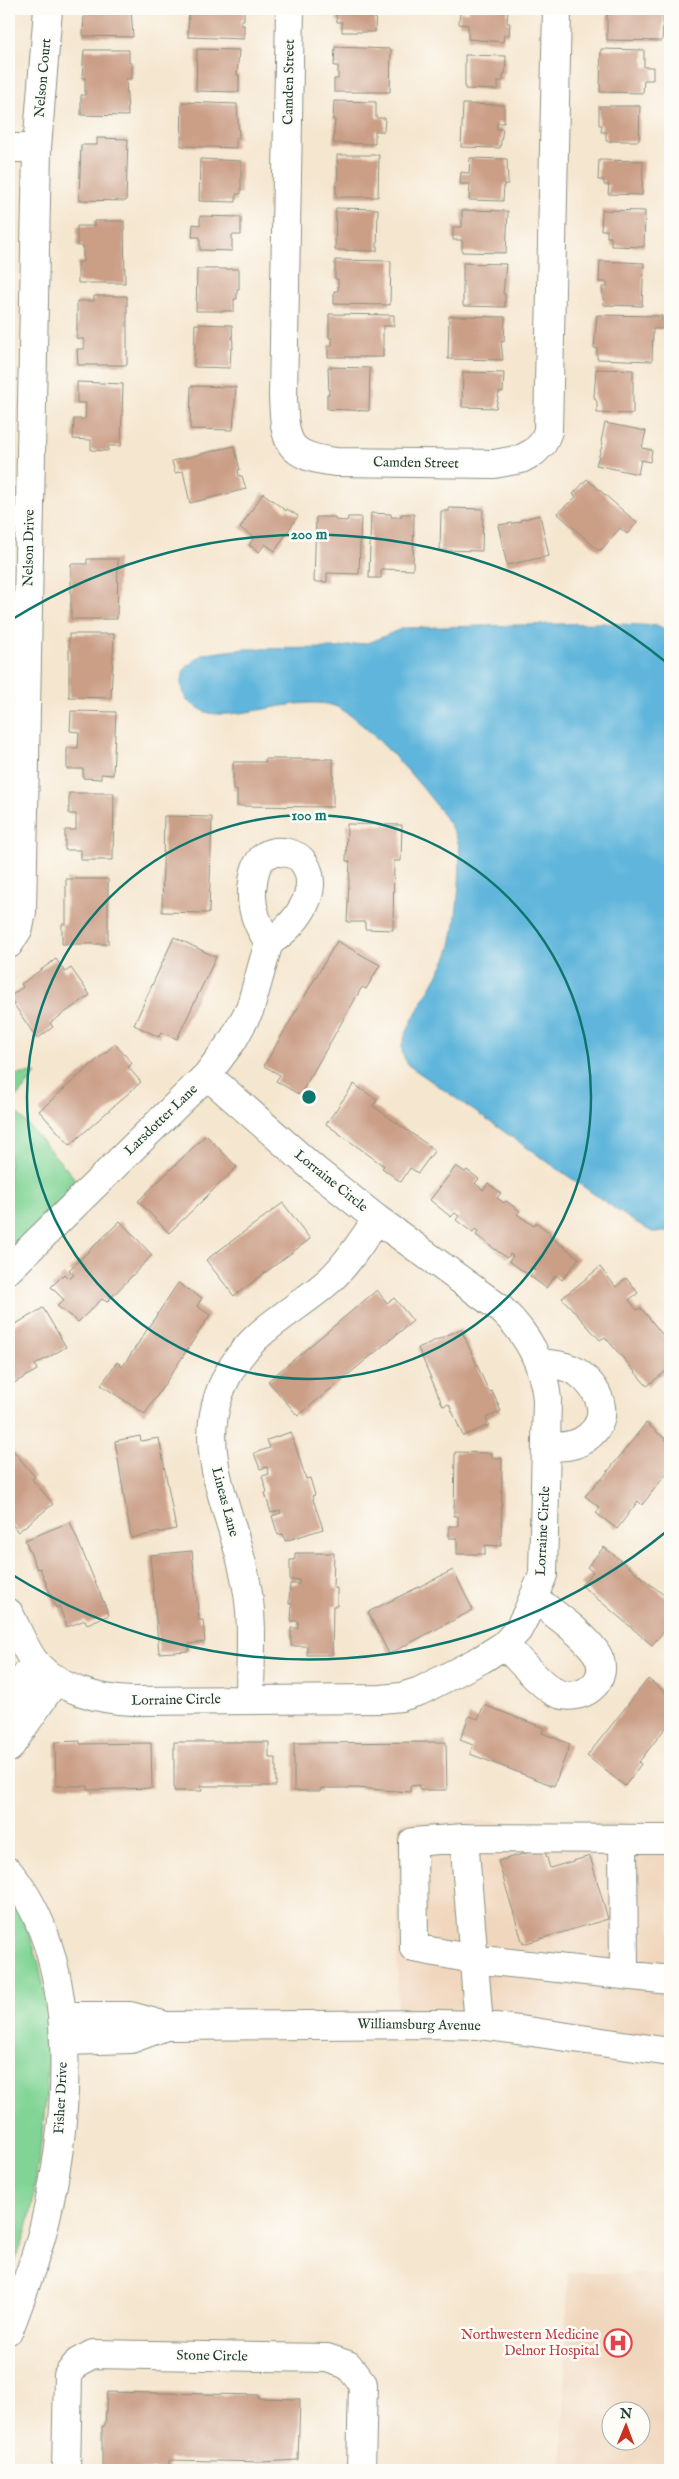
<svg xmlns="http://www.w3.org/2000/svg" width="679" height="2479" font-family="'IM FELL English',serif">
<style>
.built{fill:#f0d6bc;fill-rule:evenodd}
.green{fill:#81d495;stroke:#508864}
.water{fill:#5eb5db;stroke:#3e7988}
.building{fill:#cb9e86}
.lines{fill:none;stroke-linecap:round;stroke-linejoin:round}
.minor-casing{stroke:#8a9282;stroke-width:30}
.minor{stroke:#fff;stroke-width:28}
.ring{fill:none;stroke:#0f766e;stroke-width:2.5}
.labels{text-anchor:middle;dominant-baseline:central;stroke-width:5;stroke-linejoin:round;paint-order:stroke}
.street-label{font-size:14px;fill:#1f3d34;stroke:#fdfcf7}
.health-label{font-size:14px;fill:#be3a42;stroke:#fdfcf7;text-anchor:end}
.centre{fill:#0f766e;stroke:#fdfcf7;stroke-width:2.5}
.ring-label{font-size:15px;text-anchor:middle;font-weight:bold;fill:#0f766e;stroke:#fdfcf7;stroke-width:5;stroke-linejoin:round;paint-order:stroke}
</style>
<rect width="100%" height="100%" fill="#fdfcf7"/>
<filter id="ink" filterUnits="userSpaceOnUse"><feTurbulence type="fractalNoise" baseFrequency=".02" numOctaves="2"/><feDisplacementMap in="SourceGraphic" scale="10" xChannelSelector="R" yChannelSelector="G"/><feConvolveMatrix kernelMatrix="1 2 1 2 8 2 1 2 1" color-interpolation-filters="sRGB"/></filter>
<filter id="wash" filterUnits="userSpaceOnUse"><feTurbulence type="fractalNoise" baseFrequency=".0096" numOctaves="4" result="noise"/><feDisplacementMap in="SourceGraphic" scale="20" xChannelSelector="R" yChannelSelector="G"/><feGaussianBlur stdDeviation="1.12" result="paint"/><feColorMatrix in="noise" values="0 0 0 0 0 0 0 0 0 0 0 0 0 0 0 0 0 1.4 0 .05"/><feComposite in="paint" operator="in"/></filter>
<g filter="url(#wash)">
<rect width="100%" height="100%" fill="#f5e6cf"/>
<!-- built -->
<path class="built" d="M399 1821 670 1823V2044L397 2018Z
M568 2272 670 2275V2470H562ZM612 2412H642V2442H612Z"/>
<!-- green -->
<path class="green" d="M37 1073 10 1105 79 1183 9 1253V1075Z
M9 1897C61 1971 50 2079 38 2164 35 2182 34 2202 29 2220 25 2239 16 2259 9 2277Z"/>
<!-- water -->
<path class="water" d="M601 623 659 626 670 632V1228L668 1232H652L627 1217 408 1065C406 1061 403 1056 402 1051 399 1033 443 972 450 949 456 929 462 868 459 847 456 817 365 719 337 707 305 693 243 720 209 713 202 711 193 704 186 700L181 683 185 668 203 654 245 649 337 648 371 642 403 628Z"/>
<g id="blocks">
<!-- building -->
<path class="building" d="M88 9H131L133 37 83 36 84 13H87Z
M189 9H244V20H241V25H244V39L188 37Z
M335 9H376L375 32H342V22H337Z
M469 9H508L507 23H510L509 35H504L503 42 468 39V25L459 24 460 12H469Z
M607 9H664L662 41 607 40Z
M335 47 391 49 390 92H334V79H338V66H334Z
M197 49 239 50 237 75H239V92L196 91Z
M601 49 644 50V67H653V80H644L643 93 600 92Z
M84 50H129V63H132V79H126L128 116 81 115V95H85V78H82Z
M465 55 506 56 505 74H503V81H498V90L465 89Z
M334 101 376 102V118H385L384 131H375V144L333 143 335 120H333Z
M182 102 237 104 239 138H236V148L181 146Z
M463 104 504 105V123H497V129H503L500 148 461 147Z
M599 106H640L639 141H606V132H601L602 125H599Z
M97 138 128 139 126 201 79 200 81 145H97Z
M337 155H379L378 197H336V181H338Z
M470 158 507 159 508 184H504L503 201 469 200 470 184H460L461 172 469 173Z
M200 159 241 161V194H236V202L199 201Z
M599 160 643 161 642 195 608 194 609 185H604V180H598Z
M336 208 378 209 377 251 335 250Z
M462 210 508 211 506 253 462 252V240H453V227H462Z
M602 210 645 211 644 247 611 246V237H607V230H601Z
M200 216 241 217V235H232V251L200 250V237H192L193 224 200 225Z
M94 221H124L125 283H78V262H83V246H77V226H94Z
M335 260 391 261 390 305 334 304V291H338V279H335Z
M600 261 644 263 642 306 604 305 602 287H607V282H599Z
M463 263 506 264 503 294H505V307L463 306Z
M197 269H239V289H237V299H234V311H196Z
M94 296H127V365H78L77 349H84V339H77V301H94Z
M329 314 394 315V326H383V357H328V345H332V338H329Z
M597 315 662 316V329H653L652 361 597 359V348H594Z
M449 316 505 317 504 342 501 341 503 360 448 359Z
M195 324 232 325 233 349H231L230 368 194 367Z
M328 367 370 368 369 411 327 409V394H329Z
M596 369 633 370V414L597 413V402L594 397Z
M463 372 504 373 503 392H499L496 408 462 407Z
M77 382 123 384 121 446H108V451L91 450V440L73 439 74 419H85L86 403H77Z
M191 386 236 387 233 430 190 429Z
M605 423 646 431 642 448 652 450 650 462 641 460 638 474 596 465 603 443 601 442Z
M234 446 240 470H238L239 476H242L246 489 190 503 183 471 175 473 172 461Z
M587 479 637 523 627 534 620 528 602 549 598 550 557 513 576 497 573 494Z
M263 493 286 511 287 509 298 516 275 551 265 544 259 552 249 545 254 537 240 528Z
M449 508 483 509 482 551 440 550 441 511H449Z
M371 513 391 514V517H401V514H414L413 570 381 569V578H369Z
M540 515 549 556 507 565 498 525 520 522V520Z
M316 517H335V520L347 521 348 517H361L359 574 327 573V582H314Z
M87 559H118L117 619H71V564H87Z
M69 634H114L111 698 69 697Z
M71 711 116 712 113 775 101 774V779L83 778V769H67V748H78L79 732 70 731Z
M265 759H333V807L237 806V790H233V762H266Z
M69 793H114L113 860H81V850H65V830H76V814H69Z
M164 816 212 817 209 913 162 912Z
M347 824 402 825 401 861H394L393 930 365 929V922H347L350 861H346Z
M66 879H108V944H62V924H66Z
M174 937 216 957 177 1039 161 1032 159 1037 134 1025Z
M337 941 380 965 366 989 362 987 300 1095 276 1081 280 1075 264 1066Z
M56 959 65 972 71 968 90 995 50 1023 53 1027 37 1039 9 997 23 987 21 984Z
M115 1044 132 1063 128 1067 141 1082 70 1145 39 1111Z
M354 1084 377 1100 373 1106 435 1150 418 1173 410 1168 401 1182 382 1168 384 1166 326 1124Z
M206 1135 237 1167 169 1233 138 1201Z
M456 1166 465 1172 467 1170 479 1179 475 1183 483 1190 488 1183 501 1193 497 1198 504 1203 506 1201 520 1211 517 1214 534 1226 536 1222 551 1234 549 1236 579 1258 562 1280 556 1275 546 1288 530 1276 535 1270 531 1267 527 1274 509 1261 513 1256 510 1254 507 1258 476 1235 478 1231 475 1229 473 1233 456 1220 459 1216 455 1213 451 1217 430 1200Z
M283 1203 310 1239 234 1296 206 1260Z
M120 1221 152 1255 107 1302 102 1299 78 1322 57 1306 64 1300 51 1287 64 1274 69 1279 74 1275 69 1270Z
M600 1267 616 1287 626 1278 638 1293 629 1300 637 1310 641 1308 670 1344V1368L647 1386 605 1337 600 1340 562 1298Z
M178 1283 202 1298 197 1306 210 1315 145 1414 101 1385 117 1362 123 1366Z
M377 1290 387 1303 394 1298 413 1321 298 1416 268 1381Z
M43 1308 66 1347 35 1365 37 1370 9 1386V1328Z
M461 1329 489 1392 492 1391 501 1411 486 1418 489 1425 463 1436 449 1404 443 1406 418 1348Z
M646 1423 670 1443V1469L642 1505 638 1501 617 1529 596 1513 600 1508 585 1496 600 1479 601 1480Z
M291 1432 306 1479 310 1478 315 1495 312 1496 323 1529 285 1541 283 1534 278 1535 272 1516 281 1513 280 1510 271 1513 265 1493 267 1492 262 1476 269 1474 267 1467 260 1469 254 1453 270 1448 267 1440Z
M140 1436 141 1441 159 1438 176 1529 131 1538 115 1441Z
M9 1441 13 1446 11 1448 35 1477 32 1479 53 1504 18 1532 9 1520Z
M455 1452 492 1453V1458H502L501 1546 485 1545V1554H457V1538H449V1526H458V1516H454Z
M70 1522 109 1615 87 1624 85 1620 67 1627 59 1606 56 1608 40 1568 37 1569 25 1540Z
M604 1547 670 1600V1624L652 1645 581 1585 593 1572 587 1567Z
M192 1551 199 1620H203L205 1642 189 1644V1651L159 1653 150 1555Z
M295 1553H334L333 1588H337V1606H333L332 1655H307V1646H291V1628H298V1621H291L292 1604H289L290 1584H299V1580H290V1560H295Z
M453 1570 473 1610 389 1654 368 1612Z
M648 1679 670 1696V1722L639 1762 641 1764 625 1786 587 1756Z
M484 1705 544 1728 542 1733 570 1744 554 1786 470 1754 473 1745 460 1740 469 1716 478 1719Z
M80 1741V1744L151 1743 152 1788 88 1790V1786H56L55 1742Z
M174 1742H269V1758H276V1786H201L202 1791H174Z
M446 1742 447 1790H419V1785L410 1786V1792L357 1788H321V1791H294V1743Z
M544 1848 550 1868 590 1856 608 1919 523 1944 498 1861Z
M107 2392 258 2395V2398L300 2399 298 2460 263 2462 169 2460V2470H102V2426H105Z"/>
</g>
</g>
<g filter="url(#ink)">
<use href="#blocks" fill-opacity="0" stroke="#8a9282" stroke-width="1"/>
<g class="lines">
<!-- minor casing -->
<g class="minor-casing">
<path id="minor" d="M290 9 283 397C285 444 287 456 336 462L494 464 521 459 534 452 543 443 548 431 557 9
M9 148H37
M9 944 19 928 22 912 37 148 48 9
M9 1269 207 1075 233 1040 250 1009 269 942C293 928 323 892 304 863 297 852 277 849 266 855 257 861 254 872 253 882 249 904 256 924 269 942
M540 1363C552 1364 566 1365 577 1372 603 1390 614 1424 580 1442 570 1447 557 1447 546 1447
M9 1613C17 1629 24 1647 34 1661 56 1689 99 1700 133 1701L381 1699 401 1697 420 1691 482 1659 504 1645 518 1630 527 1613 543 1575 547 1399C543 1362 528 1335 502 1310L377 1219 315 1170 207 1075
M504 1645C519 1659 534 1678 551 1690 578 1708 616 1680 595 1651 580 1631 554 1614 534 1598
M250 1699C250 1660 254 1620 246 1582 231 1501 182 1435 239 1357 263 1324 302 1306 331 1279 349 1262 363 1239 377 1219
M9 1700 35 1662
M9 1748 56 1679
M464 1838 413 1842 414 1948 473 1959 670 1980
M623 1839 624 1975
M9 1872C83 1961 70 2121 44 2226 35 2261 22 2296 9 2330
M62 2016H130L166 2026 438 2024 479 2025 526 2031 670 2052
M479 2025 464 1838 670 1839
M64 2041 131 2039 166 2026
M66 2470 68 2375 78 2362 93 2354 327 2358 348 2365 363 2384 361 2470"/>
</g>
<!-- minor -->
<use href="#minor" class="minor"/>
</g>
</g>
<!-- distance rings -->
<g class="ring">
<circle cx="309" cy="1097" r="282"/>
<path d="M667 1531A563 563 0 0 1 11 1574M11 620A563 563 0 0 1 667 663"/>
</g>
<!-- icons -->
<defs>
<g id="hospital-ring" transform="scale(1.4375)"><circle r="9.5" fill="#fdfcf7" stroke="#e0444e" stroke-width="1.5"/><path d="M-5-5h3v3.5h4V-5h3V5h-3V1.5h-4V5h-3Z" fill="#e0444e"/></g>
</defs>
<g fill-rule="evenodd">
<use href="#hospital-ring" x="618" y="2343"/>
</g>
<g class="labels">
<!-- street labels -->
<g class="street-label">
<text transform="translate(43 78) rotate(-85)">Nelson Court</text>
<text transform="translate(289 82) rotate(-89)">Camden Street</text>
<text transform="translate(416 463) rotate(1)">Camden Street</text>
<text transform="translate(29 548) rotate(-89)">Nelson Drive</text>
<text transform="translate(161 1120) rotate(-44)">Larsdotter Lane</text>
<text transform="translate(331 1181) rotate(39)">Lorraine Circle</text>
<text transform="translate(225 1502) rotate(75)">Lineas Lane</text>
<text transform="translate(543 1531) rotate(-87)">Lorraine Circle</text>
<text transform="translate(176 1700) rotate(-1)">Lorraine Circle</text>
<text transform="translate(419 2025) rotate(1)">Williamsburg Avenue</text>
<text transform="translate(61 2098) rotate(-87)">Fisher Drive</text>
<text transform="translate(212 2356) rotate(1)">Stone Circle</text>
</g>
<!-- health labels -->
<g class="health-label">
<text x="599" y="2335">Northwestern Medicine<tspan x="599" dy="16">Delnor Hospital</tspan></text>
</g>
</g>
<circle cx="309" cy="1097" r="8" class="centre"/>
<g class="ring-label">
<text x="309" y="539">200 m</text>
<text x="309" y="820">100 m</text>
</g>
<!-- margin -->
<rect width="679" height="2479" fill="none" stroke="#fdfcf7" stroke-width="30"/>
<!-- north arrow -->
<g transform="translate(626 2426) rotate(1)"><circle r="24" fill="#fdfcf7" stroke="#a4b0a9"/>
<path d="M0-4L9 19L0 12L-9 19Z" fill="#c8321e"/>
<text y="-8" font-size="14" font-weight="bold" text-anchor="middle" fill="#1f3d34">N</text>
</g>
</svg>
